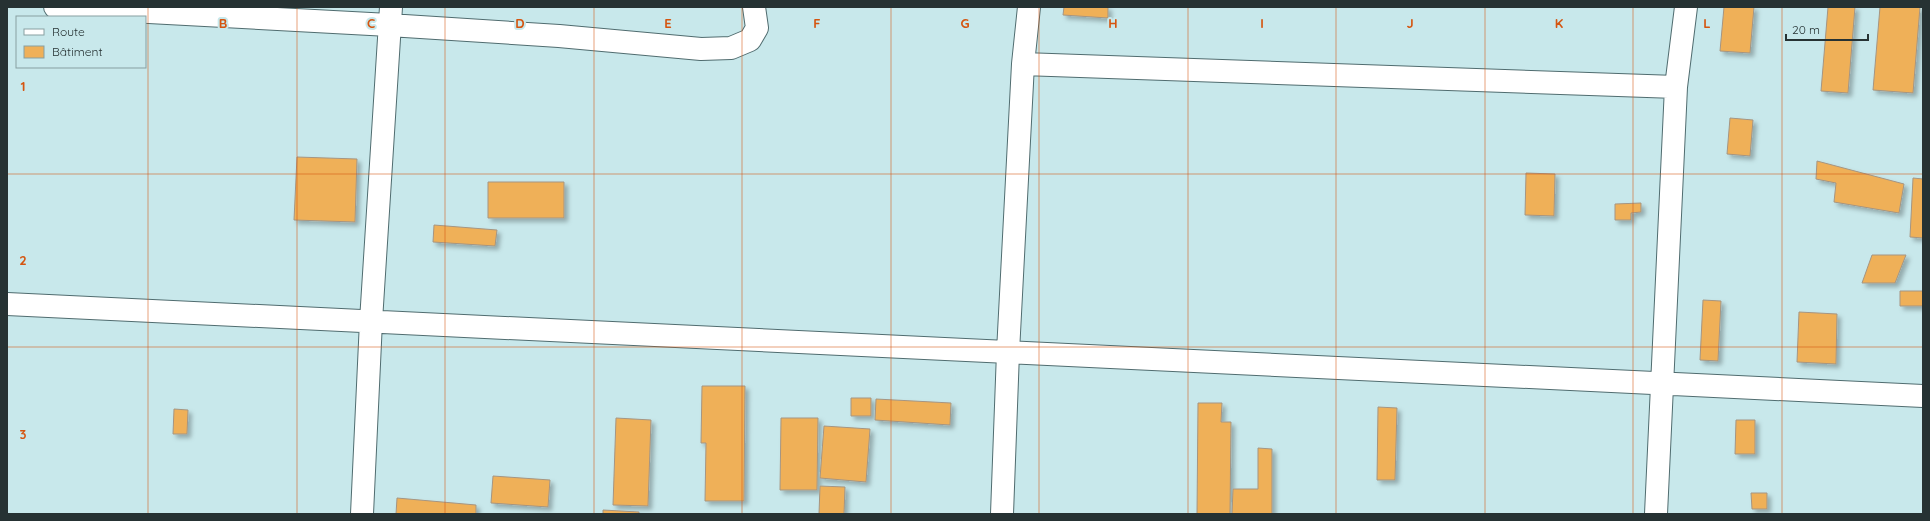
<svg xmlns="http://www.w3.org/2000/svg" width="1930" height="521" font-family="Quicksand,sans-serif">
<style>
.building{fill:#efb058;stroke:#a59582;filter:url(#shadow)}
.lines{fill:none;stroke-linecap:round;stroke-linejoin:round}
.minor-casing{stroke:#506c6f;stroke-width:24}
.minor{stroke:#fff;stroke-width:22}
.grid{fill:none;stroke:#d55510;stroke-width:1;stroke-opacity:0.55}
.grid-label{font-size:13px;text-anchor:middle;font-weight:bold;fill:#d55510;stroke:#c8e8eb;stroke-width:4;stroke-linejoin:round;paint-order:stroke}
</style>
<defs>
<filter id="shadow"><feDropShadow dx="3.5" dy="3.5" stdDeviation="2" flood-color="#0004"/></filter>
</defs>
<rect width="100%" height="100%" fill="#c8e8eb"/>
<!-- building -->
<path class="building" d="M1064 7H1108V18L1063 15Z
M1724 7H1754L1750 53 1720 51Z
M1828 7H1855L1848 93 1821 91Z
M1880 7H1920L1913 93 1873 90Z
M1730 118 1753 120 1750 156 1727 154Z
M297 157 357 159 355 222 294 220Z
M1817 161 1904 184 1899 213 1834 202 1836 183 1816 179Z
M1526 173 1555 174 1554 216 1525 215Z
M1913 178 1923 179V238L1910 237Z
M488 182H564V218H488Z
M1641 203V212L1631 213V220H1615V204Z
M434 225 497 230 495 246 433 242Z
M1872 255H1906L1895 283H1862Z
M1900 291H1923V306H1900Z
M1703 300 1721 301 1718 361 1700 360Z
M1799 312 1837 314 1836 364 1797 362Z
M702 386H745L744 501H705L706 443H701Z
M851 398H871V416H851Z
M876 399 951 403 950 425 875 420Z
M1198 403H1222L1221 422H1231L1230 514H1197Z
M1378 407 1397 408 1395 480H1377Z
M174 409 188 410 187 434H173Z
M616 418 651 420 648 506 613 505Z
M781 418H818L817 490H780Z
M1736 420H1755V454H1735Z
M824 426 870 429 866 482 820 478Z
M1258 448 1272 449V514H1232L1233 489H1258Z
M493 476 550 480 548 507 491 503Z
M820 486 845 487 844 514H819Z
M1751 493H1767V509H1752Z
M397 498 476 505V514H396Z
M603 510 639 512V514H603Z"/>
<g class="lines">
<!-- minor casing -->
<g class="minor-casing">
<path id="minor" d="M55 7 389 25 559 36 701 49 731 48 750 40 757 28 754 7
M1023 64 1676 87
M7 304 1923 396
M362 514 371 321 391 7
M1002 514 1008 352 1023 64 1029 7
M1656 514 1676 87 1686 7"/>
</g>
<!-- minor -->
<use href="#minor" class="minor"/>
</g>
<!-- grid -->
<path class="grid" d="M148 7V514M297 7V514M445 7V514M594 7V514M742 7V514M891 7V514M1039 7V514M1188 7V514M1336 7V514M1485 7V514M1633 7V514M1782 7V514M7 174H1923M7 347H1923"/>
<g class="grid-label">
<text x="223" y="28">B</text>
<text x="371" y="28">C</text>
<text x="520" y="28">D</text>
<text x="668" y="28">E</text>
<text x="817" y="28">F</text>
<text x="965" y="28">G</text>
<text x="1113" y="28">H</text>
<text x="1262" y="28">I</text>
<text x="1410" y="28">J</text>
<text x="1559" y="28">K</text>
<text x="1707" y="28">L</text>
<text x="23" y="91">1</text>
<text x="23" y="265">2</text>
<text x="23" y="439">3</text>
</g>
<!-- border -->
<rect width="1930" height="521" fill="none" stroke="#263233" stroke-width="16"/>
<!-- legend -->
<rect x="16" y="16" width="130" height="52" fill="#c8e8eb" stroke="#879fa1"/>
<rect x="24" y="29" width="20" height="6" fill="#ffffff" stroke="#879fa1"/>
<text x="52" y="36" font-size="12" fill="#263233">Route</text>
<rect x="24" y="46" width="20" height="12" fill="#efb058" stroke="#879fa1"/>
<text x="52" y="56" font-size="12" fill="#263233">Bâtiment</text>
<!-- scale -->
<path d="M1786 34v6h82v-6" fill="none" stroke="#263233" stroke-width="2"/>
<text x="1792" y="34" font-size="12" fill="#263233" stroke="#c8e8eb" stroke-width="3" paint-order="stroke">20 m</text>
</svg>
